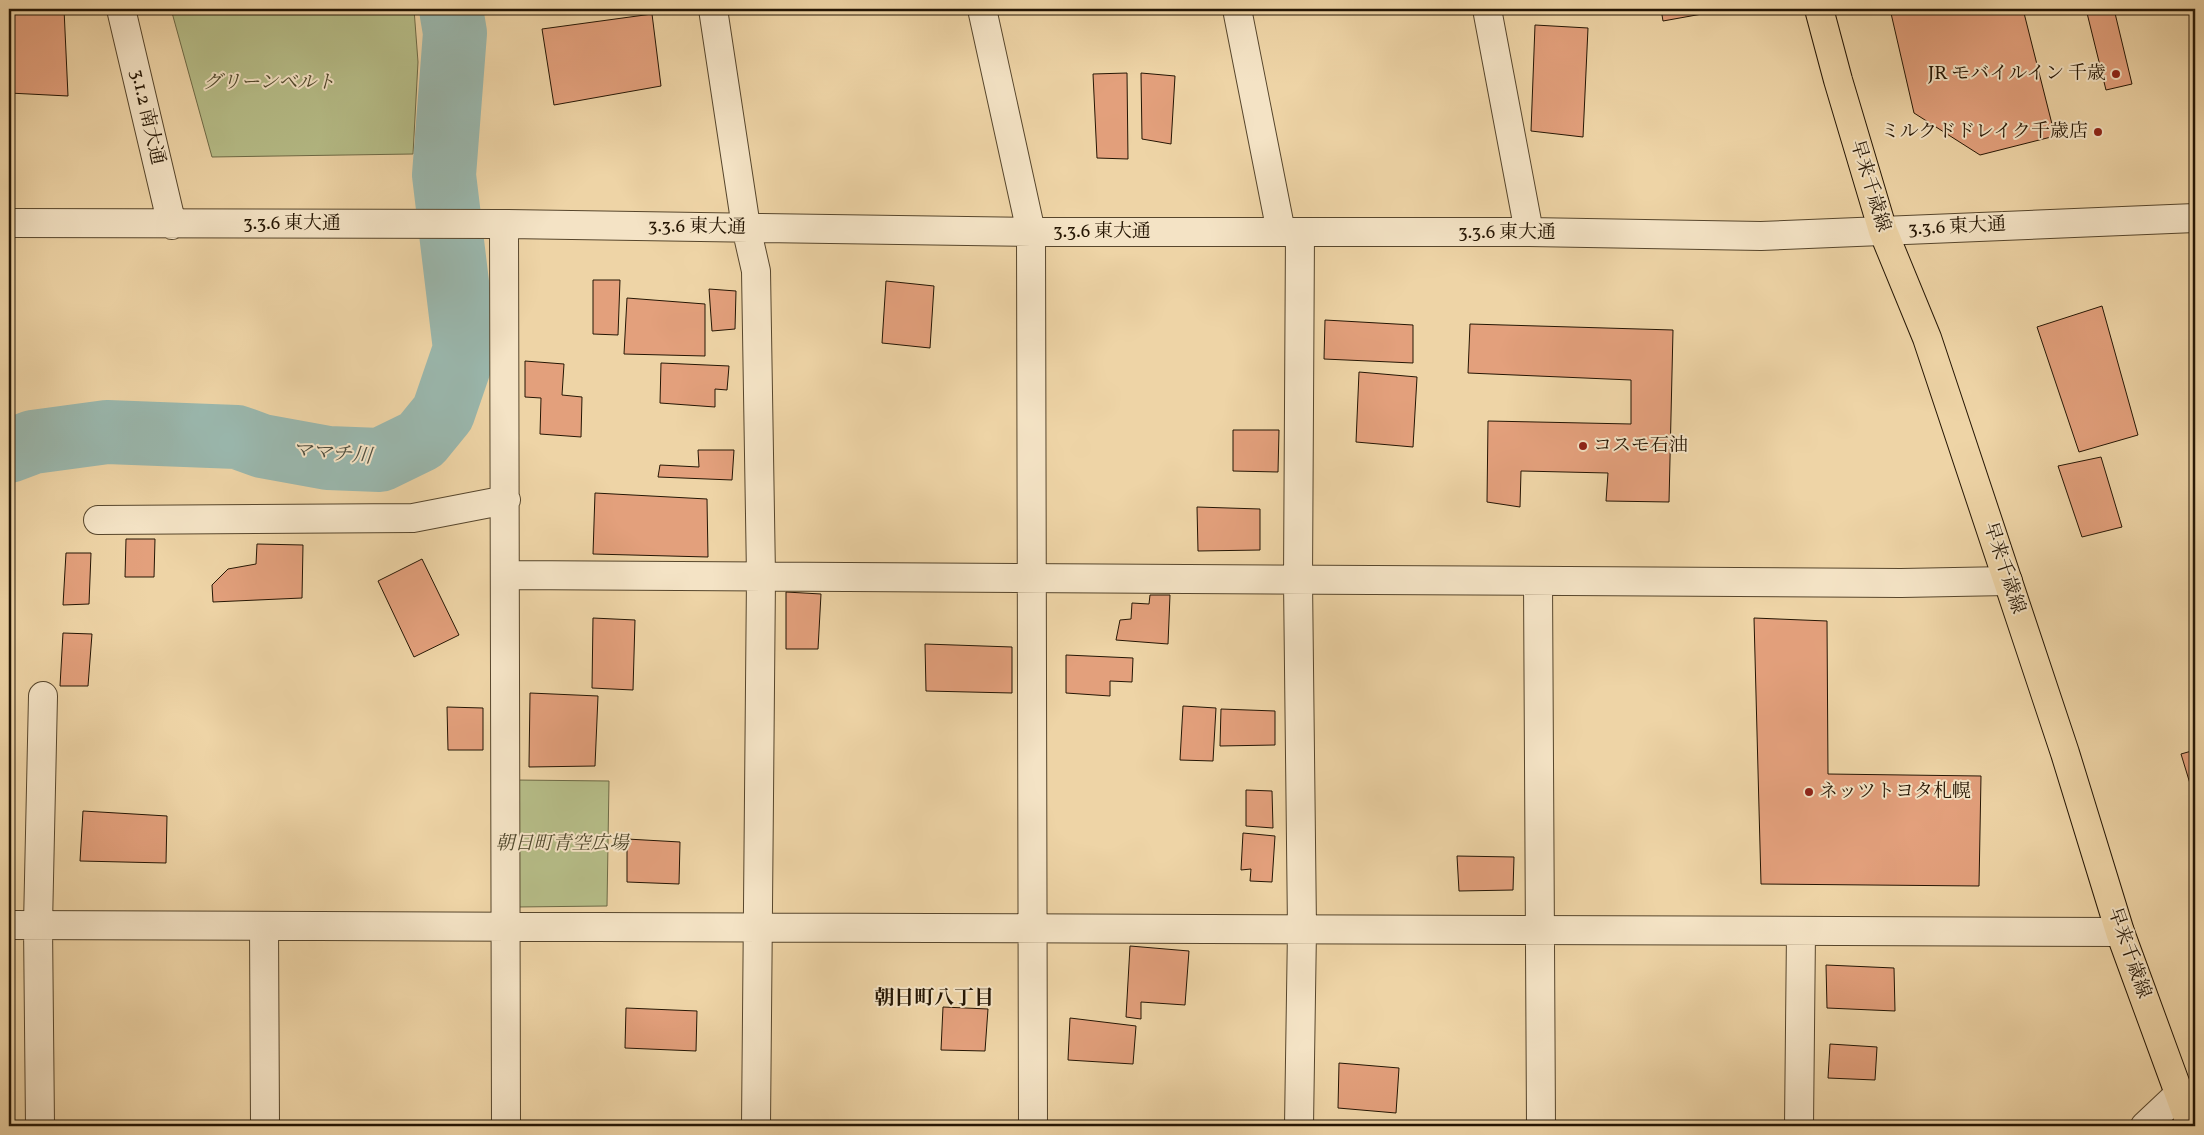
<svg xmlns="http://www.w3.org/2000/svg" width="2204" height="1135" font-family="Vollkorn,'Noto Serif JP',serif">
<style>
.green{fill:#b6bd88;stroke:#6e6a46}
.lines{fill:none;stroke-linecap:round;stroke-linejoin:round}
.river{stroke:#9ab7ad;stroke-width:64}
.building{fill:#e3a07c;stroke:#251604}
.minor-casing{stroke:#57462c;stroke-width:30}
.major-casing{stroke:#251604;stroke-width:30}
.minor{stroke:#f4e3c5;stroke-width:28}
.major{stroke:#eed4a6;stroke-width:28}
.poi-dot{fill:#8f2418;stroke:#f4e3c5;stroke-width:2}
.labels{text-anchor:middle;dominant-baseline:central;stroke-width:4;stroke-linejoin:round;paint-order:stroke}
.poi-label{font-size:19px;fill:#251604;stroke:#f4e3c5;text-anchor:end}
.park-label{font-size:19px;font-style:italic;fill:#50482c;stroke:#f4e3c5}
.street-label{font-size:19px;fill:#251604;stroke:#f4e3c5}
.water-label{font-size:20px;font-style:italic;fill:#4e4e3f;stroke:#f4e3c5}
.neighbourhood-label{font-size:20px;font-weight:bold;fill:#251604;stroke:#f4e3c5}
</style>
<rect width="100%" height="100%" fill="#eed4a6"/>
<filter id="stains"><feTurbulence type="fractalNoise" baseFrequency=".004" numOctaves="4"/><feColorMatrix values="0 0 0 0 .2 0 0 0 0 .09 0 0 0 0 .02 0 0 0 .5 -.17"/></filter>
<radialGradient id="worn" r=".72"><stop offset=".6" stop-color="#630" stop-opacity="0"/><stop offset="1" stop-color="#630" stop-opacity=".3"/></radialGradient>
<!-- green -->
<path class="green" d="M171 9H414L418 62 413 154 212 157Z
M516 780 609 781 607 906 516 907Z"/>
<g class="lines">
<!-- river -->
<path class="river" d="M9 451 33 442 107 432 237 437 262 446 328 458 380 460 421 440 443 413 465 349 444 175 455 33 451 9"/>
</g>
<!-- building -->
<path class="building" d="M9 9H64L68 96 9 93Z
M1661 9H1700L1702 14 1663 21Z
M1890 9H2023L2055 136 1980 155 1914 113Z
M2086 9H2114L2132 84 2106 90Z
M652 14 661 86 554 105 542 29Z
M1535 25 1588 28 1583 137 1531 131Z
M1127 73 1128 159 1097 158 1093 74Z
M1141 73 1175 76 1171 144 1142 139Z
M593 280H620L618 335 593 334Z
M886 281 934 286 930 348 882 343Z
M709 289 736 291 735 329 712 331Z
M627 298 705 304V356L624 354Z
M2102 306 2138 435 2079 452 2037 327Z
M1325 320 1413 325V363L1324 359Z
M1470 324 1673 330 1669 502 1606 501 1608 473 1521 471 1520 507 1487 502 1488 421 1631 424V380L1468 373Z
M525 361 564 364 562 395 582 397 581 437 540 434 541 398 525 397Z
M661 363 729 366 727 390 715 389V407L660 403Z
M1359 372 1417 377 1413 447 1356 442Z
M1233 430H1279L1278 472 1233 471Z
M698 450H734L732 480 658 477 660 465 699 467Z
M2101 457 2122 527 2082 537 2058 466Z
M595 493 707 499 708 557 593 554Z
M1197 507 1260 509V550L1198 551Z
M126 539H155L154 577H125Z
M257 544 303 545 302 598 213 602 212 585 228 569 256 564Z
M66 553H91L89 604 63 605Z
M422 559 459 635 414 657 378 581Z
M786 592 821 594 818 649H786Z
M1150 595H1170L1168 644 1116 640 1120 620 1131 619 1132 603 1149 604Z
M593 618 635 620 633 690 592 688Z
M1754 618 1827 621 1828 774 1981 776 1979 886 1761 884Z
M63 633 92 634 88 686H60Z
M925 644 1012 647V693L926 691Z
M1066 655 1133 658 1132 682 1110 681V696L1066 693Z
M530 693 598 696 595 766 529 767Z
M1183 706 1216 708 1213 761 1180 760Z
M447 707 483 708V750H448Z
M1221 709 1275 711V745L1220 746Z
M2195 750V800L2181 754Z
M1246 790 1272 791 1273 828 1246 826Z
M83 811 167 816 166 863 80 861Z
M1243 833 1275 836 1272 882 1250 881 1251 869 1241 870Z
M627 839 680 842 679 884 627 882Z
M1457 856 1514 857 1513 890 1459 891Z
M1130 946 1189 951 1185 1005 1141 1002V1019L1126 1017Z
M1826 965 1894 968 1895 1011 1827 1008Z
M943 1007 988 1009 985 1051 941 1050Z
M626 1008 697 1011 696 1051 625 1048Z
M1070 1018 1136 1026 1133 1064 1068 1060Z
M1830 1044 1877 1047 1875 1080 1828 1078Z
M1339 1063 1399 1068 1396 1113 1338 1108Z"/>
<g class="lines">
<!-- minor casing -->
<g class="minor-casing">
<path id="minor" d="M121 9 172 225
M713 9 746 227 756 271 761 576 756 1126
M982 9 1031 232 1033 1126
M1237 9 1281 232
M1487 9 1529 232
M9 223 504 224 1031 232H1529L1761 236 2195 218
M504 224 506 1126
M98 520 413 518 506 500
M506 575 1901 583 2008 581
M1538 581 1541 1126
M9 925 2120 932
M264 926 265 1126
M40 1126 38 925 43 696
M1299 1126 1302 929 1298 580 1300 232
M1799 1126 1801 931
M2145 1126 2179 1094"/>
</g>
<!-- major casing -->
<g class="major-casing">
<path id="major" d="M1819 9 1838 80 1883 231 1927 338 2065 753 2120 932 2191 1126"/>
</g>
<!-- minor -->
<use href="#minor" class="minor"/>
<!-- major -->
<use href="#major" class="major"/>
</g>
<!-- markers -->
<g class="poi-dot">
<circle cx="2116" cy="74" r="5"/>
<circle cx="2098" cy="132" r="5"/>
<circle cx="1583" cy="446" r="5"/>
<circle cx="1809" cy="792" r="5"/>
</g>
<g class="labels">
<!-- poi labels -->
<g class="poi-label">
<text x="2106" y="74">JR モバイルイン 千歳</text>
<text x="2088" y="132">ミルクドドレイク千歳店</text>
<text x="1593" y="446" text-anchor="start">コスモ石油</text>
<text x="1819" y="792" text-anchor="start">ネッツトヨタ札幌</text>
</g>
<!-- park labels -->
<g class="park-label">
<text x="269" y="83">グリーンベルト</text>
<text x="562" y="844">朝日町青空広場</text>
</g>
<!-- street labels -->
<g class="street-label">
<text transform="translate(147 117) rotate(77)">3.1.2 南大通</text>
<text transform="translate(1870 186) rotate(73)">早来千歳線</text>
<text x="292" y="224">3.3.6 東大通</text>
<text transform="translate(697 227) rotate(1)">3.3.6 東大通</text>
<text transform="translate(1957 227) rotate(-3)">3.3.6 東大通</text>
<text x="1102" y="232">3.3.6 東大通</text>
<text x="1507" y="233">3.3.6 東大通</text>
<text transform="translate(2004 568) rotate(72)">早来千歳線</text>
<text transform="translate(2129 953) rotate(71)">早来千歳線</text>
</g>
<!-- water labels -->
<g class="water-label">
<text transform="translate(332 454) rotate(5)">ママチ川</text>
</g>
<!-- neighbourhood labels -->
<g class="neighbourhood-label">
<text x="934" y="999">朝日町八丁目</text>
</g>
</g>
<!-- margin -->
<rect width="2204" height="1135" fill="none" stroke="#eed4a6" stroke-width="30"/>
<rect x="10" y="10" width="2184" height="1115" fill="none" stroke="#251604" stroke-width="2.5"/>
<rect x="15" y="15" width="2174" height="1105" fill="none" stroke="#251604"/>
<rect width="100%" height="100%" filter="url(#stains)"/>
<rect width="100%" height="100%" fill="url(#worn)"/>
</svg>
